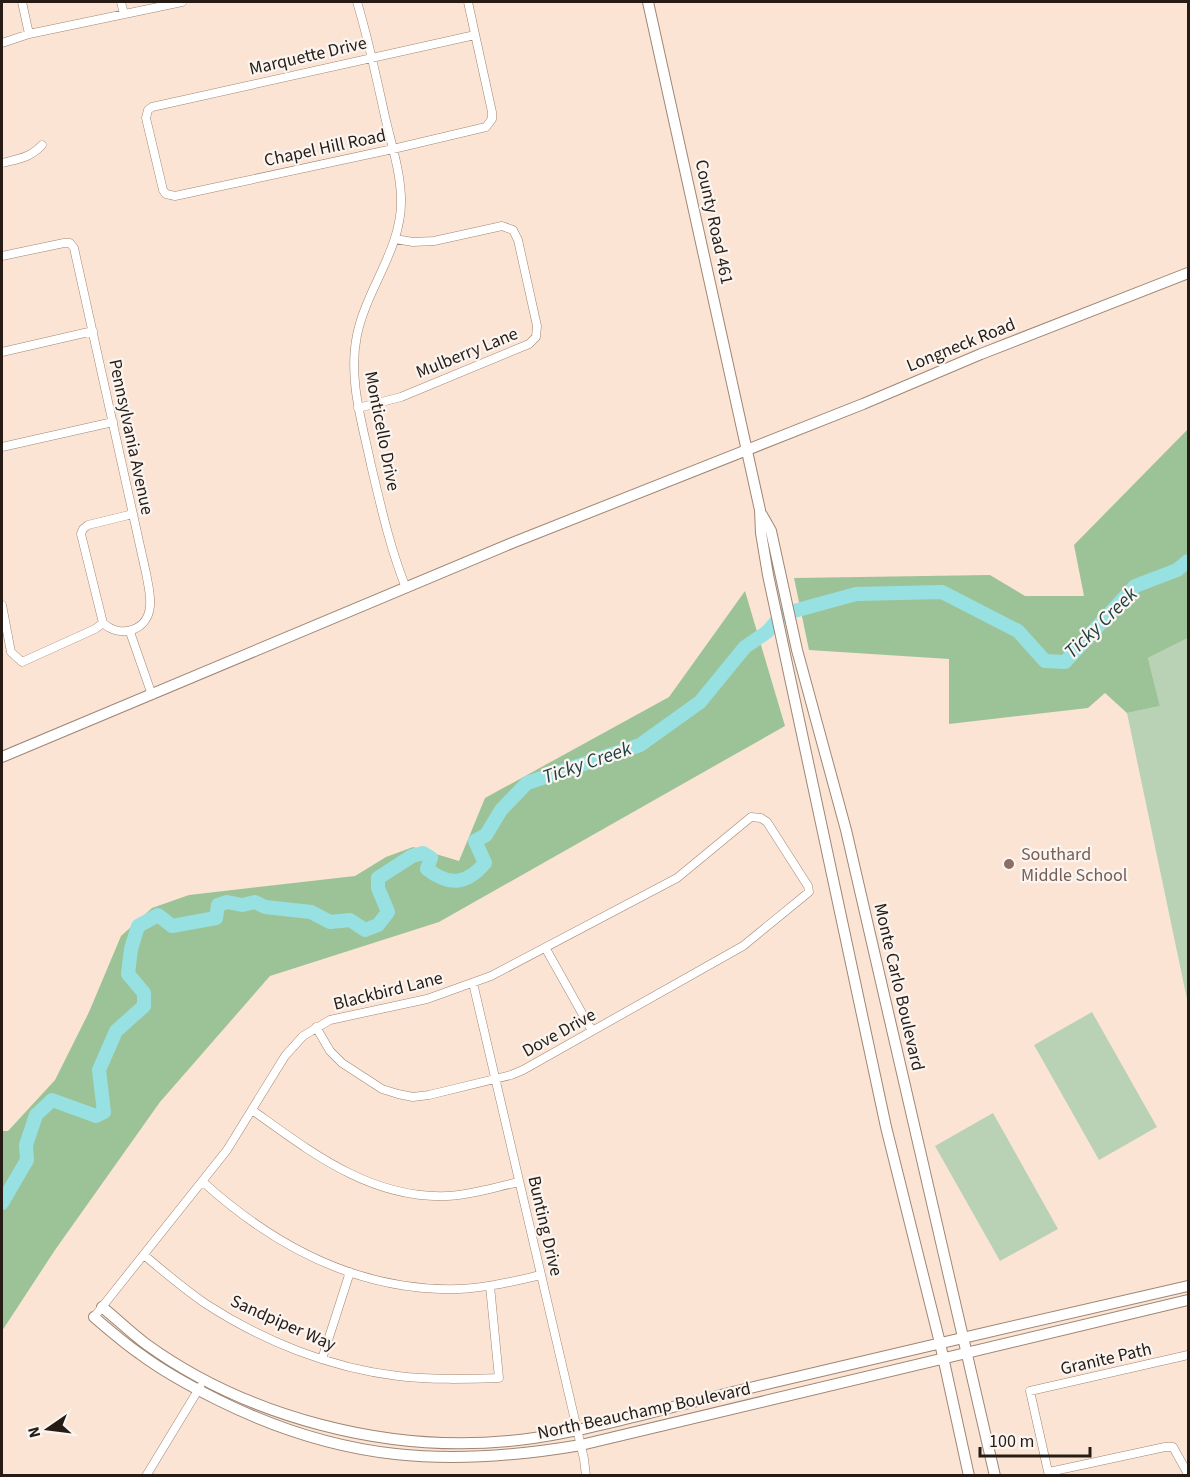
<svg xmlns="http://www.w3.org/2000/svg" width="1190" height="1477" font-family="'Source Sans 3',sans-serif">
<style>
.green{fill:#b9d2b6}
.forest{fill:#9cc398}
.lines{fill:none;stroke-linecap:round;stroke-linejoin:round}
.river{stroke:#98e1e3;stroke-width:14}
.street-casing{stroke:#a08674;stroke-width:9}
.secondary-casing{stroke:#a08674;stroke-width:12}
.street{stroke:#fff;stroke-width:8}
.secondary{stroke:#fff;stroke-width:10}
.education-dot{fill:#8d6e63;stroke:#fbf5f1;stroke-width:2}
.labels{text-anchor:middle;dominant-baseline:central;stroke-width:4.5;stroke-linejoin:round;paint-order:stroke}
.street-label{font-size:18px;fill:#261c15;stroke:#fbf5f1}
.education-label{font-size:18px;fill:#785e54;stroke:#fbf5f1;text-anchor:start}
.water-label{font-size:20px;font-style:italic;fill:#1c3f40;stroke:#fbf5f1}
</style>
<rect width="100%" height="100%" fill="#fce4d5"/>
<!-- green -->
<path class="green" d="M1188 638V1004L1127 713 1160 706 1148 658Z
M1092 1012 1157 1127 1099 1160 1034 1045Z
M993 1113 1058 1229 1000 1261 935 1146Z"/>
<!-- forest -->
<path class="forest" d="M1188 429V638L1148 658 1160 706 1127 713 1105 693 1088 708 949 724V659L809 650 794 578 990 575 1025 596H1084L1074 545Z
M745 591 785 726 439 922 270 976 160 1102 55 1250 2 1331V1131H8L55 1080 89 1012 121 936 152 908 189 895 355 876 386 857 413 847 459 861 485 798 669 697Z"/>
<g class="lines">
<!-- river -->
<path class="river" d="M2 1203 27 1160 26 1145 36 1115 52 1100 96 1116 104 1112 99 1070 116 1031 144 1006V993L128 974 131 949 138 926 158 915 172 926 216 918 218 905 227 902 242 905 255 902 265 907 311 912 330 922 350 920 365 930 378 925 388 912 378 888V878L412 856 423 853 431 858 427 869C450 887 467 884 485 863L475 841 486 835 501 810 527 783 640 745 700 702 745 647 767 632 783 614 856 594 942 592 1018 631 1045 661 1065 662 1135 586 1177 570 1188 561"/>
<!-- street casing -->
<g class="street-casing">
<path id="street" d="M22 2 29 34
M121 2 124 14
M357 2C369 41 377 81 386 121 392 146 400 171 401 197 403 248 367 287 357 335 348 379 362 422 371 465 381 507 390 548 406 588
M468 2 492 112V119L486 127 393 149 175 196 166 194 163 190 146 118 148 110 152 107 475 35
M2 43 29 34 182 2
M2 163C18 159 30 158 42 145
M2 256 64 243H70L74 248 146 573C148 584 151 595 150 606 148 631 120 639 103 623L81 534 83 529 88 525 133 514
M2 352 93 331
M358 408 401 397 529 344 536 337 537 326 518 240 513 230 502 226 434 241 413 242 395 239
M2 447 113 422
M2 605 11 652 22 662 95 629 103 623
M130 632 152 695
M546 949 592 1031
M473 983 584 1459 586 1476
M252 1110C311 1152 370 1199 447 1196 471 1195 495 1187 519 1182
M203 1182C275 1247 359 1292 459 1289 487 1288 514 1281 541 1275
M144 1255C164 1272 184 1289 206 1304 263 1341 330 1368 398 1376 431 1380 465 1379 499 1378L490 1286
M94 1317 227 1150 285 1056 303 1036 330 1020 427 999 491 976 677 878 751 817 761 818 767 822 808 886 809 892 743 946 523 1070 511 1075 429 1095 413 1097 398 1094 382 1089 342 1063 330 1051 316 1027
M322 1359 350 1272
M1049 1472 1165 1447H1173L1188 1474
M146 1476 200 1387
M1049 1476 1030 1391 1188 1355"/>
</g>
<!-- secondary casing -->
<g class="secondary-casing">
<path id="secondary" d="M648 2 760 510 761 533 768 575 886 1127 940 1343 969 1476
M762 515 771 531 797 650 846 830 995 1476
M2 757 512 543 863 404 981 354 1188 273
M102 1307C117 1319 131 1333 146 1344 247 1417 386 1453 509 1441 553 1437 595 1426 638 1416 688 1403 737 1391 788 1379 921 1347 1055 1317 1188 1286
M94 1317C109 1330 124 1343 140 1354 164 1372 192 1387 218 1400 341 1461 447 1468 581 1445L1188 1300"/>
</g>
<!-- street -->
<use href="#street" class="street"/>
<!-- secondary -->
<use href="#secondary" class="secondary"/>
</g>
<!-- markers -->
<circle class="education-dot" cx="1009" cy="864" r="6"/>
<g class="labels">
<!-- street labels -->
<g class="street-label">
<text transform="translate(308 56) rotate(-13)">Marquette Drive</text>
<text transform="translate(325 148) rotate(-12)">Chapel Hill Road</text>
<text transform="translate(714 222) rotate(78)">County Road 461</text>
<text transform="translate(961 345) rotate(-22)">Longneck Road</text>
<text transform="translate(467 353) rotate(-22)">Mulberry Lane</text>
<text transform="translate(382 431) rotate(79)">Monticello Drive</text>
<text transform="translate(131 437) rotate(78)">Pennsylvania Avenue</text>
<text transform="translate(899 987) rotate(77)">Monte Carlo Boulevard</text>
<text transform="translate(388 991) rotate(-14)">Blackbird Lane</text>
<text transform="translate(559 1033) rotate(-29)">Dove Drive</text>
<text transform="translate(545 1226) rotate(77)">Bunting Drive</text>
<text transform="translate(283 1323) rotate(24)">Sandpiper Way</text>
<text transform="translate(1106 1359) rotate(-13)">Granite Path</text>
<text transform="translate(644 1411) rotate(-12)">North Beauchamp Boulevard</text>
</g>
<!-- education labels -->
<g class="education-label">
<text x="1021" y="854">Southard<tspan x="1021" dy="21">Middle School</tspan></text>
</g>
<!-- water labels -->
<g class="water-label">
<text transform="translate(1101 623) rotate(-44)">Ticky Creek</text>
<text transform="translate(587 763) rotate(-19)">Ticky Creek</text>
</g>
</g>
<!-- border -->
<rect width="1190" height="1477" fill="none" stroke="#261c15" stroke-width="6"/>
<!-- north arrow -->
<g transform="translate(48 1429) rotate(256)" stroke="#fbf5f1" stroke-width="4.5" paint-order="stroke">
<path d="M0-4.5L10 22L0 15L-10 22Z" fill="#261c15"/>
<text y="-9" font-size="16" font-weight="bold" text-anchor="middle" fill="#261c15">N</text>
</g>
<!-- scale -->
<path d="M980 1447v9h110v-9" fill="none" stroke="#261c15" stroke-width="3"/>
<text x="989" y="1447" font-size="18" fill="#261c15" stroke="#fbf5f1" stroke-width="4.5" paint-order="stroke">100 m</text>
</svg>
